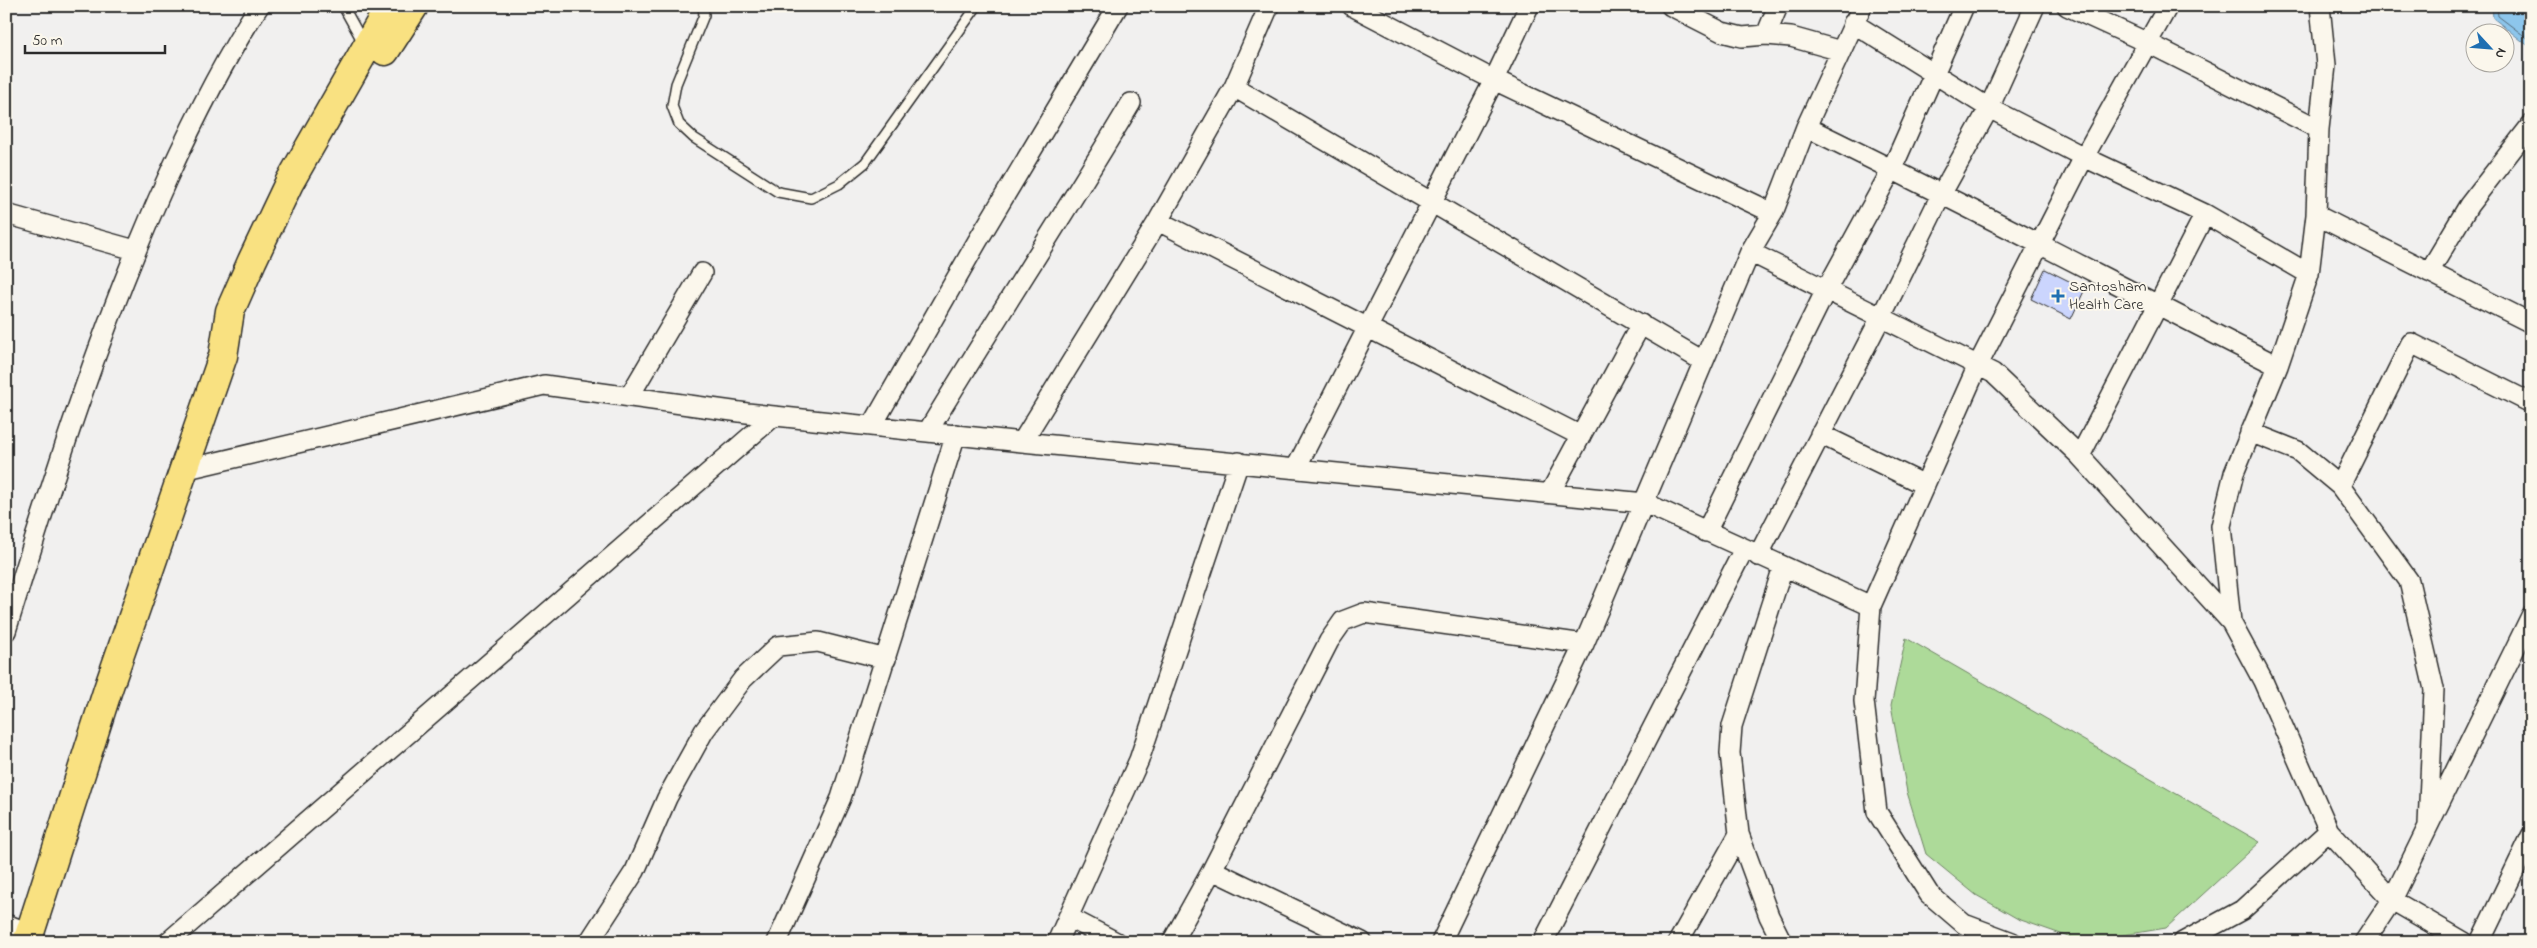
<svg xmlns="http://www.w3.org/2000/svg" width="2537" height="948" font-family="'Indie Flower',sans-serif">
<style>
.green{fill:#adda99;stroke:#6c8262}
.water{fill:#8dc6ec;stroke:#66889f}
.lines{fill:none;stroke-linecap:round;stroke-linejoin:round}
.shore{stroke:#526978;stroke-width:1}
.building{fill:#cbd5fd;stroke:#2b2b2b}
.lane-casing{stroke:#2b2b2b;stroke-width:12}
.street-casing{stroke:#2b2b2b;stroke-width:22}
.primary-casing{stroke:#2b2b2b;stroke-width:31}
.lane{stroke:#fbf7ec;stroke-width:9}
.street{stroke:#fbf7ec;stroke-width:19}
.primary{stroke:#f9e181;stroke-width:28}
.poi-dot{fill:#1f6fb2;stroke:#fbf7ec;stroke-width:2}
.labels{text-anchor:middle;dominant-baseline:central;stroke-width:4;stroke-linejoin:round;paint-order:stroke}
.poi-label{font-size:16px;fill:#2b2b2b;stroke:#fbf7ec;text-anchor:start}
</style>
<rect width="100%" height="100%" fill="#f1f0ef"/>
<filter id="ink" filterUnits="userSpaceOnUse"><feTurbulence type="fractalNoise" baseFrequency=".02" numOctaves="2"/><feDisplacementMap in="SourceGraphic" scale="10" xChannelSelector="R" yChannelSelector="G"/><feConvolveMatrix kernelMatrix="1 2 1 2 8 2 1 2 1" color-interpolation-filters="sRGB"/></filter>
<g filter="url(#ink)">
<!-- green -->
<path class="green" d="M1906 638 2260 842 2166 928 2118 936 2075 939 2018 919 1976 895 1926 854 1907 792 1891 706Z"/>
<!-- water -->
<path class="water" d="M2492 6H2531V48L2493 18Z"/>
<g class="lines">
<!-- shore -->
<path class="shore" d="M2497 6 2498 16 2531 41"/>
</g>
<!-- building -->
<path class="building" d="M2045 269 2085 289 2071 319 2031 299Z"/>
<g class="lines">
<!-- lane casing -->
<g class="lane-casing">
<path id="lane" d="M343 6 364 44
M703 6 704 15 676 84 672 106 679 124 694 138 778 192 811 198 839 184 865 163 977 6"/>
</g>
<!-- street casing -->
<g class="street-casing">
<path id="street" d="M1352 6 1494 80 1773 213
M1671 6 1722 32 1742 37 1766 35 1791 37 1841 51
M2067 6 2148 43 2319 129
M1853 23 1989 108 2084 157 2205 214 2309 274
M1766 35 1778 6
M1234 87 1703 361
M1806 127C1965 204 2121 287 2278 366
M6 214 135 250
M2316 215 2531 323
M1158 221 1581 436
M1750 252 1993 373 2080 456 2231 622 2263 681 2329 831
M2429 272 2469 205 2531 125
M629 397 702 273
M872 426 977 242 1118 6
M928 431C994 321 1065 214 1131 103
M2250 432 2298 451 2340 486 2409 581 2434 689 2428 825
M1820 434 1925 485
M1022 442 1158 221 1234 87 1269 6
M2080 456 2205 214
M1296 468 1494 80 1529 6
M183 470 544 385 747 413 1022 442 1645 503 1871 606 1864 701 1877 812 1929 894 1964 924 2012 942
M2340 486 2411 343 2531 403
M1550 493 1641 324
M1706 532 1826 290 1892 169 1964 6
M1758 556 1881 317 1942 193 1989 108 2035 6
M1871 606 1978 365 2084 157 2168 6
M2231 622 2221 526 2234 473 2278 366 2309 274 2316 215 2319 129 2326 65 2320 6
M6 631C53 478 101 325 167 179 194 120 223 61 259 6
M1212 870 1362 942
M1068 917 1116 942
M6 924 29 933
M168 942 774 416
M589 942 635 871 667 798 704 731 743 679 778 646 818 642 886 659
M777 942 841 798 956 434
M1057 942 1139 760 1239 462
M1172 942 1212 870 1329 641 1343 621 1364 613 1584 644
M1441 942 1584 644 1750 252 1773 213 1806 127 1862 6
M1543 942 1744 549
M1678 942 1739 834
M1782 942 1769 916 1739 834 1730 753 1732 726 1783 567
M2183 942 2242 910 2329 831 2392 900 2464 942
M2364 942 2392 900 2531 616
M2480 942 2531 836"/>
</g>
<!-- primary casing -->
<g class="primary-casing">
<path id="primary" d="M385 51 414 6
M27 942 108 689 223 356 230 311 252 261 289 183 390 6"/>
</g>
<!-- lane -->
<use href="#lane" class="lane"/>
<!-- street -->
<use href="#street" class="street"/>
<!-- primary -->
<use href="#primary" class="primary"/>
</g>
</g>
<!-- markers -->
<path class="poi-dot" d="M2055.5 288.5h5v5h5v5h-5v5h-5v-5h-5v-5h5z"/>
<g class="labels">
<!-- poi labels -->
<g class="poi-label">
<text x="2069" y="287">Santosham<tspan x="2069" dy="18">Health Care</tspan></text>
</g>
</g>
<!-- margin -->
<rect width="2537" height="948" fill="none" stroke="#fbf7ec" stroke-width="25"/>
<rect x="12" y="12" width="2512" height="923" fill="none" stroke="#2b2b2b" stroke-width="2" filter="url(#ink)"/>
<!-- north arrow -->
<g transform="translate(2490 48) rotate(116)"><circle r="24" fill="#fbf7ec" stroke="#a8a59f"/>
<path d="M0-4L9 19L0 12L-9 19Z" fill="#1f6fb2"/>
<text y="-8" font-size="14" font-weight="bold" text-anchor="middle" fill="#2b2b2b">N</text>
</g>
<!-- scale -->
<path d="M25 45v8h140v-8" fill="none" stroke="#2b2b2b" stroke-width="2.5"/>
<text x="32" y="45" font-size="15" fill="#2b2b2b" stroke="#fbf7ec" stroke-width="4" paint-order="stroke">50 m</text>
</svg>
